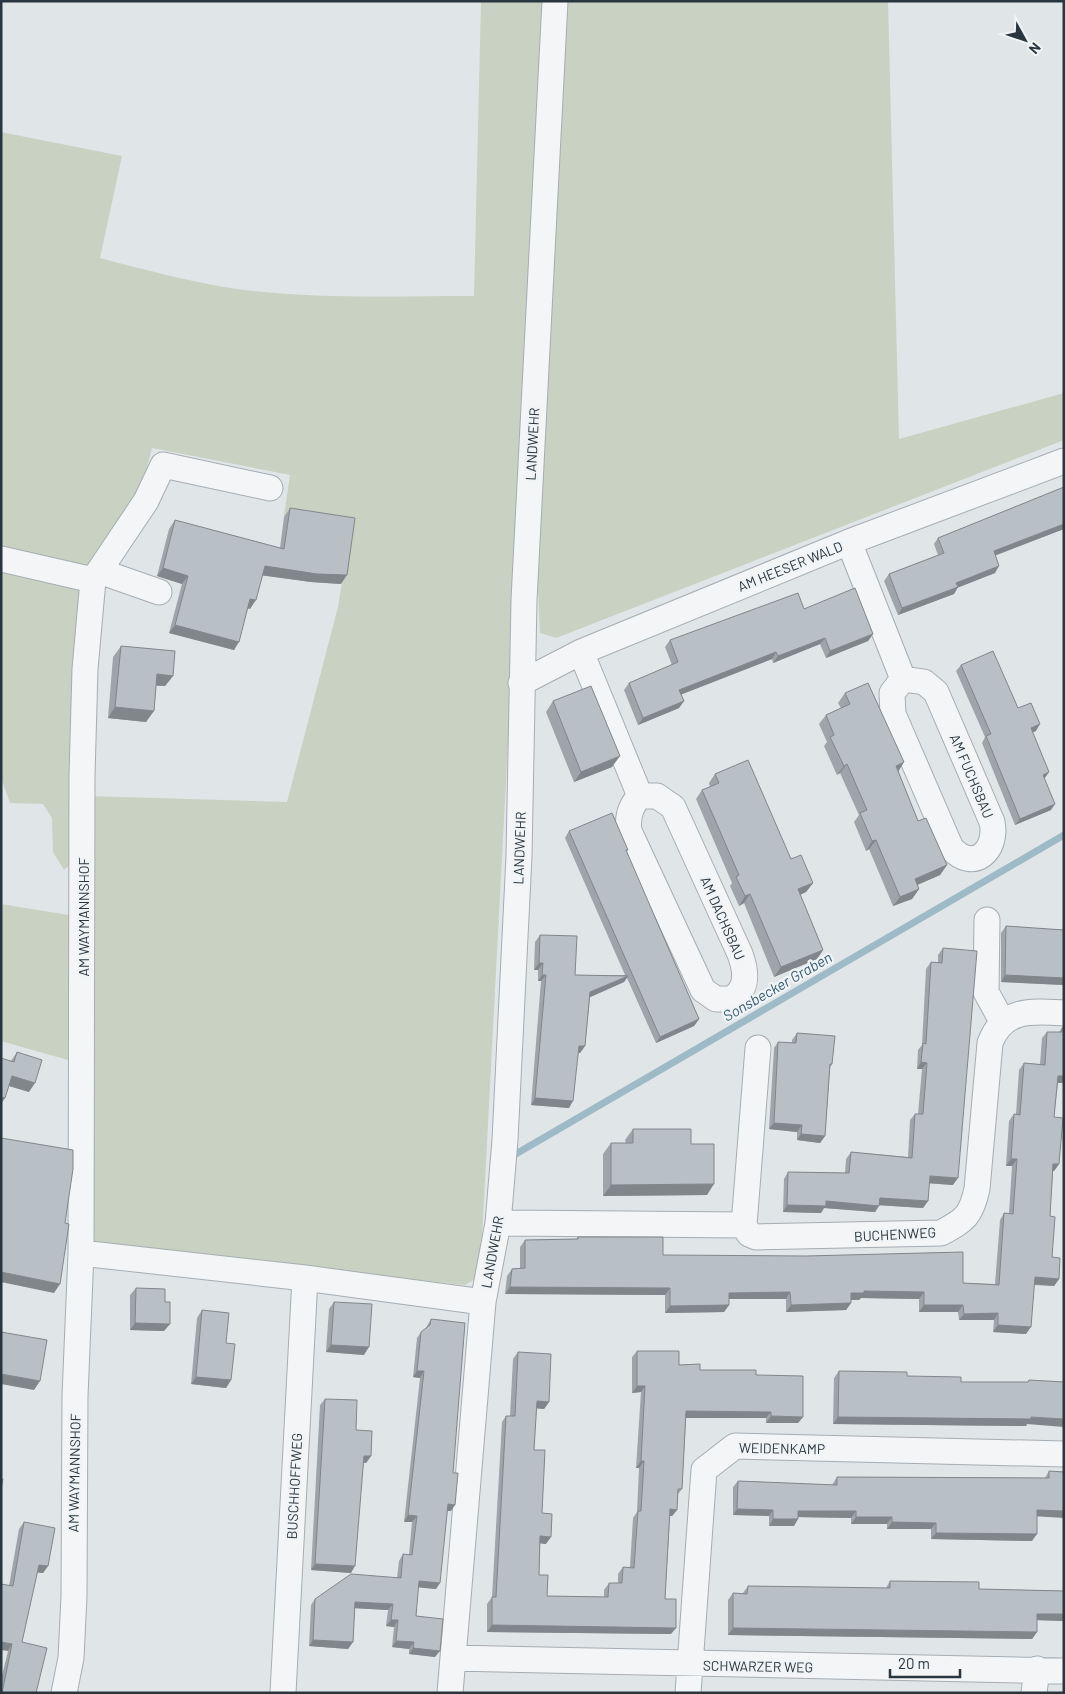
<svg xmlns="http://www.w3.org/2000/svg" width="1065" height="1694" font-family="Barlow,sans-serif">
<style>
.green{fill:#c9d2c2}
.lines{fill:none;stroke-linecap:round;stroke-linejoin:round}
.stream{stroke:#9ebac6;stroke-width:7}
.minor-casing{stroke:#a6adb2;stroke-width:27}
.minor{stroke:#f3f5f7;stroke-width:25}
.wall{fill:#9ea4a9}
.shaded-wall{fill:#81868a}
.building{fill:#b8bfc5;stroke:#81868a}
.labels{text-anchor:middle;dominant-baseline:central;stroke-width:4.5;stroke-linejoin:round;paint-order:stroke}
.street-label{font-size:14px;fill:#2a363f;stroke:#f0f4f6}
.water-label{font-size:15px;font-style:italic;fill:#375d70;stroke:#f0f4f6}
</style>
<rect width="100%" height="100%" fill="#e0e5e8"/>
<!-- green -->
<path class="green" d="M481 1H547L480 1276 465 1285 101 1247 89 1240 88 796 287 802 338 607 351 526 284 516 290 475 152 448 138 502 94 567 1 548V132L122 156 100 258C150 271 201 285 253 291 326 299 401 296 474 296Z
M561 1H888L899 439 1064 393V440L556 638 540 633 535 530Z
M1 565 70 579 84 596 70 865 64 870 53 852 52 818 43 804 10 803 1 778Z
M1 904 75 916V1062L1 1041Z"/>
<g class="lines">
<!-- stream -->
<path class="stream" d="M509 1158 1064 835"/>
<!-- minor casing -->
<g class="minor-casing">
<path id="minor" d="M849 542 903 679 892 693 893 714 951 848C974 873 998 850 992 822L936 692 924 682 903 679
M1 559 93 580
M99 571 159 592
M581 652 640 796C630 806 627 817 629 831L703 990 716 999H731C749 989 746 970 740 954L673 807 657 796H640
M521 683 581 652 849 542 1064 461
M987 920 986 992 1003 1023
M498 1223 744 1225 749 1234 756 1237 941 1233C965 1220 971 1216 977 1189L990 1043C1003 1008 1032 1011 1064 1013
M744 1225 758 1048
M81 1253 305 1278 483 1302
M453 1658 1064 1671
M64 1693 71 1658 74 1596 75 1396 81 1253 82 776 85 669 93 580 146 501 163 465 270 488
M283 1693 305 1278
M450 1693 483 1302 498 1223 505 1140 519 856 524 600 555 1
M688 1693 704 1470 735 1446 1064 1454
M1034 1693 1037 1669"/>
</g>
<!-- minor -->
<use href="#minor" class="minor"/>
</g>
<!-- wall -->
<path class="wall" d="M1064 487V529L995 555V573L958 587 954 594 898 615 884 581 889 574 938 555 934 544 938 538Z
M290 508 341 584 311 582 262 575 250 609 248 608 234 650 169 633 182 584 157 576 169 529 175 520 280 548 284 517Z
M804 609 873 634 868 641 826 658 820 644 773 663 772 659 681 694 684 701 679 708 638 725 624 690 629 683 672 665 665 647 670 640Z
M121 646 173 676 165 686H156L146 722 108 718 113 657Z
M961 665 1018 708 1036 731 1032 732 1049 772 1044 779 1051 810 1015 825 982 743 985 737 956 671Z
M845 693 898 771 918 821 947 865 940 875 917 885 919 889 912 899 893 906 869 849 866 851 854 822 859 815 840 773 837 775 824 746 827 742 819 724 826 715 841 708 838 703Z
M553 701 612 767 574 782 546 712Z
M715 774 813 883 806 892 800 895 823 950 817 959 774 977 744 903 739 906 730 886 732 883 696 799 702 790 710 787 709 783Z
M569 831 628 850 626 852 699 1019 694 1026 656 1043 627 978 624 982 590 997 585 1046 580 1053H578L569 1108 531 1105 541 981H538V970H534L535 942 540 935 575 975H625L565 838Z
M1006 926 1064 930V985L1001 982V933Z
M943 948 953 1185 929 1183 928 1201 923 1208 879 1205 875 1212 824 1208 821 1213 783 1212 784 1179 788 1172 845 1173 846 1159 851 1152 908 1157 910 1120 915 1114H918L922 1069H917L918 1050 922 1045 926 969 931 962H938V955Z
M1062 1028H1064V1083H1058L1054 1117 1059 1164 1054 1171H1053L1050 1216 1052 1257 1059 1279 1054 1286 1034 1285 1026 1334 993 1332 994 1320H959L958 1312H919V1299L861 1298 859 1300H851V1303L846 1310 786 1312V1299H729V1305L724 1312 665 1313V1295L505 1294 507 1276 512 1269 520 1268V1247L525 1240 576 1239 578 1237 663 1255 963 1283 995 1284 1000 1220 1004 1213H1009L1012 1166H1006L1009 1121 1014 1114H1016L1019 1070 1024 1063 1040 1064 1042 1038 1047 1032H1059Z
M797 1033 832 1064 830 1068 825 1136 820 1143 797 1140V1132L769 1129 774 1048 778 1042 792 1043V1040Z
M17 1052 29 1092 9 1086 11 1061Z
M633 1129 691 1144 707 1195 603 1196V1154L611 1143H626L625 1140Z
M136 1288 165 1302 164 1331 130 1330V1295Z
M334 1302 364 1355 326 1352 329 1309Z
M202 1310 226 1343 231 1380 226 1388 191 1384 197 1318Z
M431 1319 451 1511H447L436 1589 418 1587 416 1616 435 1657 409 1654V1649L392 1647 394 1627 386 1626 388 1610 355 1608 353 1642 348 1649 309 1646 311 1605 315 1599 397 1578 399 1561 403 1554 409 1555 412 1522H404L420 1378 413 1377 417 1338 421 1332 426 1328 427 1326Z
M637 1351 679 1365 700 1370 756 1375 803 1417 798 1423H766V1418H686L682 1489 678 1494 677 1510 672 1516H670L665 1599 671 1634 487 1632V1604L492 1597 502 1422 506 1416H510L513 1359 518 1352 549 1402 544 1409 536 1408 534 1450 546 1544 540 1543 539 1575 547 1596 604 1597V1590L609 1583H618V1574L623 1567H630L633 1518 637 1512 639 1468H636L641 1392 632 1393V1357Z
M839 1371 907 1376 961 1382H1028L1029 1380 1027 1424 1026 1426 833 1424 834 1378Z
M325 1399 356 1430 371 1456 366 1463 363 1462 351 1573 311 1570 320 1405Z
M1049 1471 1064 1472 1037 1517 1032 1541 931 1539V1529H887V1524H851V1518L798 1517 794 1526H769V1516L733 1515V1487L738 1481 832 1485 837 1477 1045 1478Z
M24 1522 48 1566 43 1573 37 1572 1 1693V1680L8 1651 9 1586 19 1529Z
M890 1581 979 1589 1064 1591V1621L1037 1620V1632L1032 1639 728 1635V1600L733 1593H743L748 1586 886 1588Z"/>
<!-- shaded-wall -->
<path class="shaded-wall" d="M1064 524V529L989 558 994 551Z
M265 566 347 575 341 584 311 582 259 575Z
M999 566 995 573 952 590 956 583Z
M163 568 188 576 182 584 157 576Z
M958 587 954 594 898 615 902 608Z
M250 599 256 600 250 609 244 607Z
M175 625 239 642 234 650 169 633Z
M873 634 868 641 826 658 830 651Z
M825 638 820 644 773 663 778 656Z
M776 652 772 659 675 697 679 690Z
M157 674 173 676 165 686 149 685Z
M684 701 679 708 638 725 643 718Z
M115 707 154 711 146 722 108 718Z
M1040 724 1036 731 1026 735 1031 728Z
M620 756 612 767 574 782 581 772Z
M904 762 898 772 896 766Z
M847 764 840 773 837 775 844 766Z
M1049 772 1044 779 1043 775Z
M1055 804 1051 810 1015 825 1020 819Z
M876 840 869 849 866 851 872 841Z
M947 865 940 875 908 889 915 879Z
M813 883 806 892 791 899 798 889Z
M919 889 912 899 893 906 900 897Z
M750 894 744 903 739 906 745 896Z
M823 950 817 959 774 977 781 967Z
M539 963H543L538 970H534Z
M542 975H546L541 981H538Z
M1005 975 1064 978V985L1001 982Z
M628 976 624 982 586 999 590 992Z
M699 1019 694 1026 656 1043 660 1037Z
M579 1046H585L580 1053 574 1052Z
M921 1062 927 1063 922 1069H917Z
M12 1076 35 1083 29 1092 6 1085Z
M1058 1076H1064V1083H1053Z
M1 1097 5 1098 1 1104Z
M535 1098 573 1101 569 1108 531 1105Z
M774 1123 802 1125 797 1132 769 1129Z
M801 1134 825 1136 820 1143 797 1140Z
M1011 1159H1017L1012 1166H1006Z
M1053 1164H1059L1054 1171H1049Z
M930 1176 958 1178 953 1185 925 1183Z
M714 1184 707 1195 603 1196 611 1185Z
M880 1198 928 1201 923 1208 876 1205 879 1206 875 1212 824 1208 821 1213 783 1212 787 1205 826 1201Z
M1 1272 60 1284 54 1293 1 1282Z
M1035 1277 1059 1279 1054 1286 1030 1284Z
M510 1287 670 1288 665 1295 505 1294Z
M864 1291 924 1292 919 1299 861 1298 859 1300H846L851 1293Z
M790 1292 786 1299H724L729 1293Z
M851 1303 846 1310 786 1312 791 1305Z
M729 1305 724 1312 665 1313 670 1306Z
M924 1305H963L958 1312H919Z
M998 1313 994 1320H959L964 1314Z
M135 1323 170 1324 164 1331 130 1330Z
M998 1325 1031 1327 1026 1334 993 1332Z
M331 1345 369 1347 364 1355 326 1352Z
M417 1371H424L420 1378 413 1377Z
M1 1374 40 1381 34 1390 1 1384Z
M196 1377 231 1380 226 1388 191 1384Z
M637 1386H645L641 1392 632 1393Z
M537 1401 549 1402 544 1409 532 1408Z
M686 1411 771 1412 766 1418H681Z
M771 1416 803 1417 798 1423H766Z
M838 1417H1031L1064 1419V1427L1027 1424 1026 1426 833 1424Z
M364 1456H371L366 1463 359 1462Z
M641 1461H644L639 1468H636Z
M448 1504 455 1505 451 1511H444Z
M670 1509 677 1510 672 1516H665Z
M737 1509 773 1510 769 1516 733 1515Z
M1037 1510 1064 1511V1518L1032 1516Z
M798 1511H856L851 1518 794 1517Z
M408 1515 417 1516 412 1522H404Z
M856 1517H892L887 1524H851Z
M773 1519H798L794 1526H769Z
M892 1522 936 1523 931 1529H887Z
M936 1533 1037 1534 1032 1541 931 1539Z
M540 1536 551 1537 546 1544 536 1543Z
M315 1564 355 1566 351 1573 311 1570Z
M39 1565 48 1566 43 1573 34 1572Z
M419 1581 440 1583 436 1589 414 1587Z
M355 1602 393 1604 388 1610 351 1608Z
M1037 1614H1064V1621L1033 1620Z
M391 1620H398L394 1627 386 1626Z
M492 1625 676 1628 671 1634 487 1632Z
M733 1628 1037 1632 1032 1639 728 1635Z
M313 1640 353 1642 348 1649 309 1646Z
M396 1641 414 1642 409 1649 392 1647Z
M1 1642 12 1644 8 1651 1 1650Z
M413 1648 440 1651 435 1657 409 1654Z"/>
<!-- building -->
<path class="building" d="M1064 487V524L994 551 999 566 956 583 958 587 902 608 889 574 944 553 938 538Z
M290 508 355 518 347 575 317 574 265 566 256 600 250 599 239 642 175 625 188 576 163 568 175 520 284 549Z
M855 588 873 634 830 651 825 638 778 656 776 652 679 690 684 701 643 718 629 683 678 662 670 640 798 593 804 609Z
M121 646 175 651 173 676 157 674 154 711 115 707Z
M993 651 1018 708 1031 703 1040 724 1031 728 1049 772 1043 775 1055 804 1020 819 986 736 991 734 961 665Z
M868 683 904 762 896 766 918 821 926 818 947 865 915 879 919 889 900 897 876 840 872 841 860 813 867 810 847 764 844 766 830 737 834 735 826 715 850 704 845 693Z
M591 686 620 756 581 772 553 701Z
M748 760 791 859 801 855 813 883 798 889 823 950 781 967 750 894 745 896 736 877 739 875 702 790 719 783 715 774Z
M612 813 628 850H626L699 1019 660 1037 569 831Z
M1006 926 1064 930V978L1005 975Z
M540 935 577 936 575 975 628 976 590 992 585 1046H579L573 1101 535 1098 546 975H542L543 963H539Z
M943 948 977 951 958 1178 930 1176 928 1201 880 1198 879 1206 826 1201V1206L787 1205 788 1172 849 1173 851 1152 912 1158 915 1114H923L927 1063 921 1062 923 1043 926 1044 931 962 942 963Z
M1062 1028H1064V1076H1058L1054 1117 1063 1118 1059 1164H1053L1050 1216 1055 1217 1052 1257 1060 1258 1059 1279 1035 1277 1031 1327 998 1325V1313L964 1314 963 1305H924V1292L864 1291V1293H851V1303L791 1305 790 1292 729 1293V1305L670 1306V1288L510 1287 512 1269 525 1268V1240L578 1239V1237H663V1255L806 1256 963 1252V1283L999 1285 1004 1213 1013 1214 1017 1159H1011L1014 1114 1020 1115 1024 1063 1045 1065 1047 1032H1062Z
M797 1033 835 1036 832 1064H830L825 1136 801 1134 802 1125 774 1123 778 1042 796 1043Z
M17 1052 42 1060 35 1083 12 1076 5 1098 1 1097V1058L14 1062Z
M633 1129H691V1144H714V1184L611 1185V1143H633Z
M1 1138 73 1150V1169L65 1223 69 1224 60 1284 1 1272Z
M136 1288 165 1289V1302H170V1324L135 1323Z
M334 1302 372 1304 369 1347 331 1345Z
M202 1310 229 1313 226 1343 235 1344 231 1380 196 1377Z
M431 1319 465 1323 453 1473H458L455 1505 448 1504 440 1583 419 1581 416 1616 443 1619 440 1651 413 1648 414 1642 396 1641 398 1620H391L393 1604 355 1602 353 1642 313 1640 315 1599 351 1574 401 1578 403 1554 412 1555 417 1516 408 1515 424 1371H417L421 1332 430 1325Z
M1 1332 47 1340 40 1381 1 1374Z
M637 1351H679V1365L700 1364V1370H756V1375L803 1376V1417L771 1416V1412L686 1411 682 1489H678L677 1510 670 1509 665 1599H676V1628L492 1625V1597H496L506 1416H515L518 1352 551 1354 549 1402 537 1401 534 1450H545L542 1513 552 1514 551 1537 540 1536 539 1575H548L547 1596 608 1597 609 1583H622L623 1567 634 1568 638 1511H641L644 1461H641L645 1386H637Z
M839 1371 907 1372V1376L961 1377V1382H1028L1029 1380 1064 1382V1419L1031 1417V1419L838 1417Z
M325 1399 357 1400 356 1430 372 1431 371 1456H364L355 1566 315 1564Z
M1049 1471 1064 1472V1511L1037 1510V1534L936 1533V1523L892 1522V1517H856V1511H798V1519H773V1510L737 1509 738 1481 837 1485V1477L1049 1478Z
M1 1479H3L1 1489Z
M24 1522 55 1528 48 1566 39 1565 22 1642 47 1648 36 1693H2L12 1644 1 1642V1584L13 1586Z
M890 1581 979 1582V1589L1064 1591V1614H1037V1632L733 1628V1593L747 1594 748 1586 890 1588Z"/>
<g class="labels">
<!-- street labels -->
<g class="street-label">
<text transform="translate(532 444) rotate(-87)">LANDWEHR</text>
<text transform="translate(790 566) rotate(-22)">AM HEESER WALD</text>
<text transform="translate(972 776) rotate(67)">AM FUCHSBAU</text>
<text transform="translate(519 848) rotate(-88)">LANDWEHR</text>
<text transform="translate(83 917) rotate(-90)">AM WAYMANNSHOF</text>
<text transform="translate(723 918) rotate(66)">AM DACHSBAU</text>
<text transform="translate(895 1234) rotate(-3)">BUCHENWEG</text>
<text transform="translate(492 1252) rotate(-80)">LANDWEHR</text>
<text transform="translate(782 1448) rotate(1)">WEIDENKAMP</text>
<text transform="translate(74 1473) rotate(-89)">AM WAYMANNSHOF</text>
<text transform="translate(294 1486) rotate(-87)">BUSCHHOFFWEG</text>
<text transform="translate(758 1666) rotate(1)">SCHWARZER WEG</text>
</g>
<!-- water labels -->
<g class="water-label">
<text transform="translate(777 986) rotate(-30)">Sonsbecker Graben</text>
</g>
</g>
<!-- border -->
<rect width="1065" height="1694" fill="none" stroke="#2a363f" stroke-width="5"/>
<!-- north arrow -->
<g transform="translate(1025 40) rotate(130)" stroke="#f0f4f6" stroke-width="4" paint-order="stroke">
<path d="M0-4L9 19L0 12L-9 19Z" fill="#2a363f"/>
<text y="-8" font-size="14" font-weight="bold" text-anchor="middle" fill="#2a363f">N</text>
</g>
<!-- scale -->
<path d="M890 1669v8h70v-8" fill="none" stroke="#2a363f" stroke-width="2.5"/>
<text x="898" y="1669" font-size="15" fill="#2a363f" stroke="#f0f4f6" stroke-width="4" paint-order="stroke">20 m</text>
</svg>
